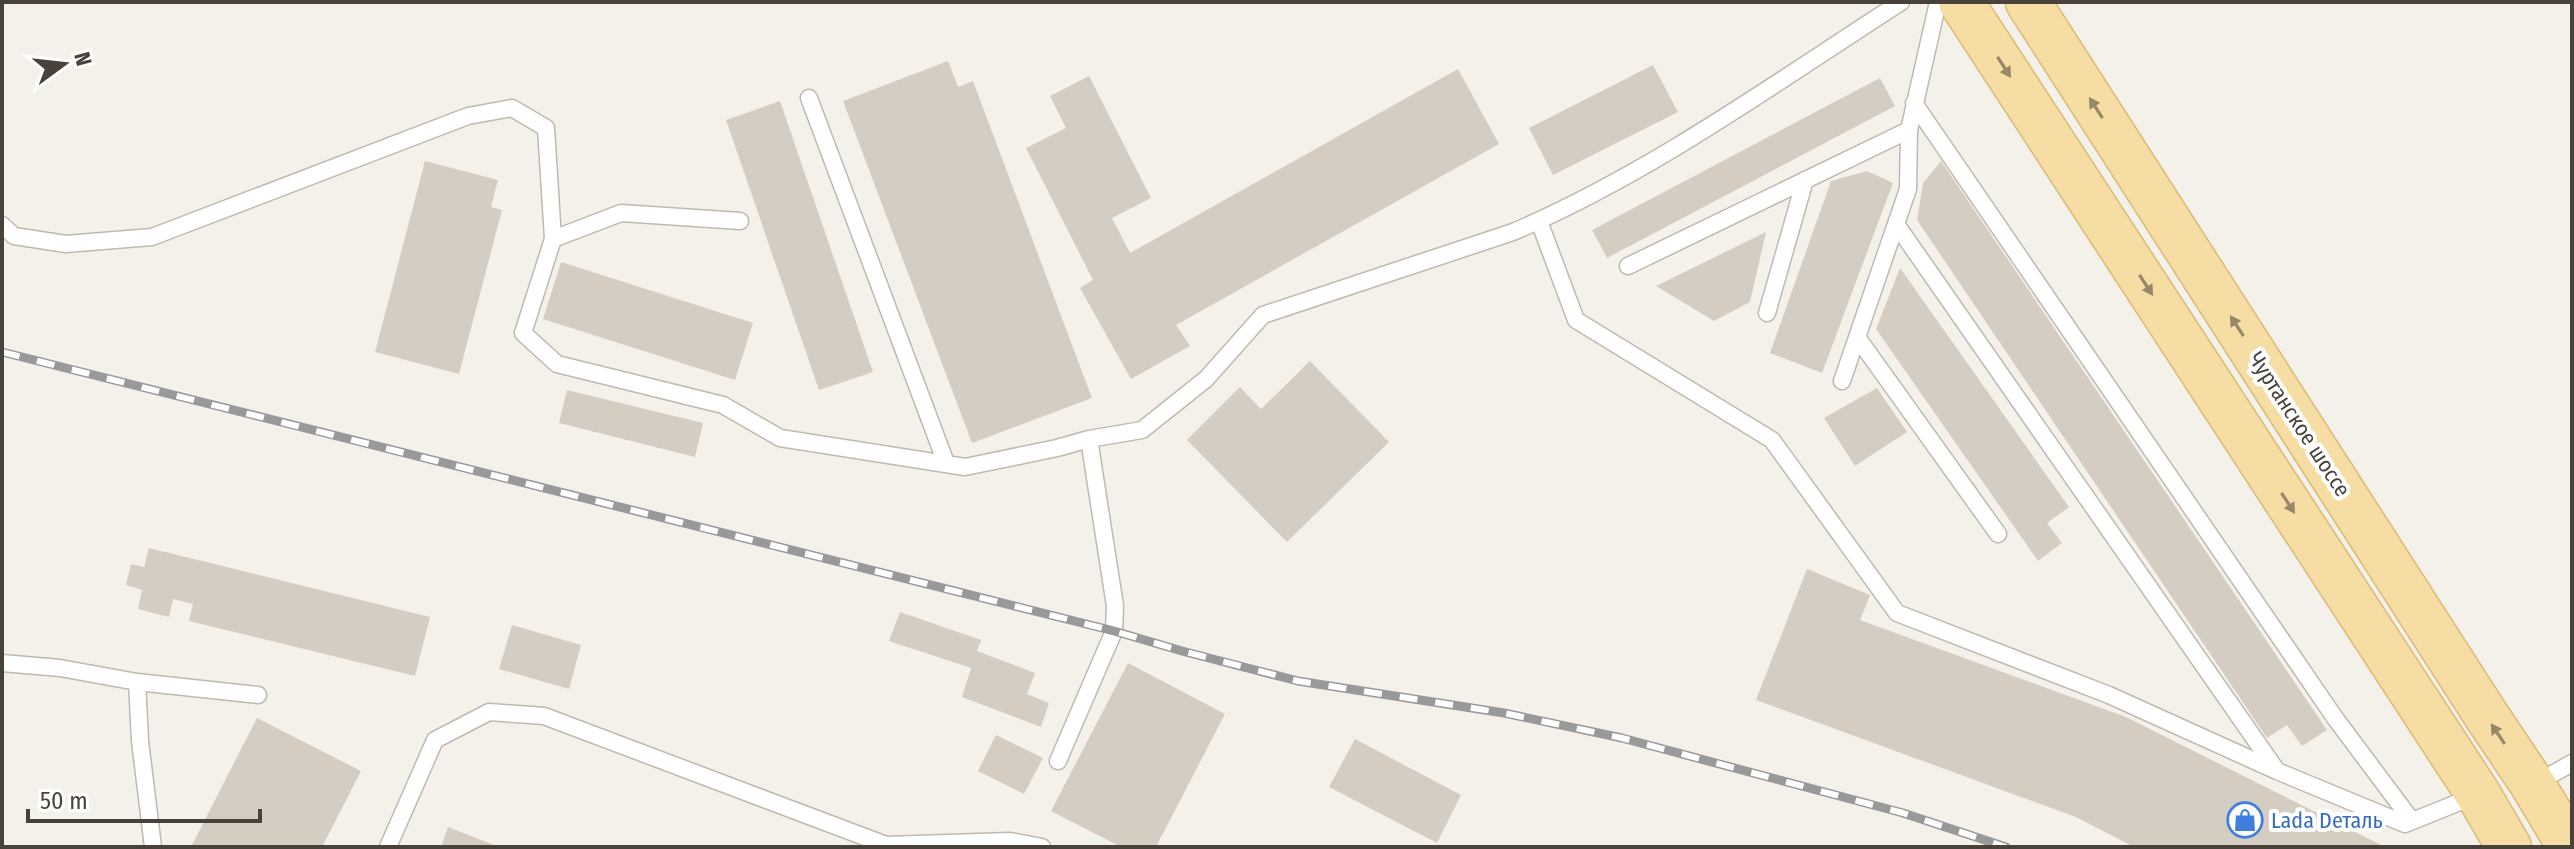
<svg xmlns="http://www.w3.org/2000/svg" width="2574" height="849" font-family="'Fira Sans Condensed',sans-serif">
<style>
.building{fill:#d5cdc2}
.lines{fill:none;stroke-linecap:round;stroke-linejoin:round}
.lane-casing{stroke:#bfb9af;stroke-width:19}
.primary-casing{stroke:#daba74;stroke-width:47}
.lane{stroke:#fff;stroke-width:16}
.primary{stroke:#f5dda3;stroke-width:44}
.rail-casing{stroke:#999;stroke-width:9}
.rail{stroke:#fff;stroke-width:6;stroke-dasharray:18;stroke-linecap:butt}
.oneway{fill:#968869}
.labels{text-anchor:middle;stroke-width:8;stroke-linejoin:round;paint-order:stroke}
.street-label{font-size:22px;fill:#48423a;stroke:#fff}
.shop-label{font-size:22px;fill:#366cbe;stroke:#fff;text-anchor:start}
</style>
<rect width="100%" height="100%" fill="#f4f1eb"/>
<path class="building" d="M948,61l10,26 15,-6 119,317 -120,45 -129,-342z
M1653,65l25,47 -125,63 -24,-47z
M1458,69l41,75 -323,181 14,21 -59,33 -51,-91 13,-8 -67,-132 40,-20 -16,-32 39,-20 62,122 -39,20 18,35z
M1880,78l15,28 -288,152 -15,-28z
M780,101l93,271 -54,18 -93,-270z
M425,161l73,19 -7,27 11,3 -43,164 -84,-22z
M1941,161l386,569 -25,16 -15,-21 -20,13 -350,-518 6,-37z
M1867,171l26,12 -71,190 -52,-20 61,-172z
M1766,232l-16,70 -36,19 -58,-35z
M561,262l192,61 -18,57 -192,-61z
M1900,268l169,239 -22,16 15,20 -24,18 -162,-232z
M1310,361l79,81 -102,100 -100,-102 53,-53 21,22z
M1877,388l30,44 -52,34 -31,-48z
M567,390l136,33 -8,34 -136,-34z
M149,548l281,69 -15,59 -226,-55 4,-17 -20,-5 -4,18 -31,-8 4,-19 -16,-5 5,-21 13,3z
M1807,569l63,26 -10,25 266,97 259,130h-251l-58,-30 -320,-117z
M900,612l81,28 -4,11 58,22 -8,21 22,9 -8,24 -79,-30 9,-29 -82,-27z
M512,625l69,20 -12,44 -70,-20z
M1128,663l97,51 -69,133h-35l-70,-36z
M257,718l104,53 -39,76h-131z
M996,735l47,23 -19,36 -46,-23z
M1355,739l106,56 -24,48 -108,-56z
M448,827l51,20h-58z"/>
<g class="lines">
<defs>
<path id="lane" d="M809,98l137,365
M1914,103l421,615 77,103
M1539,221l37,99 196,120 125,173 212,82 168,76 128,53 72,-29
M1896,224l381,547
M2,225l12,11 52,8 86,-7 316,-121 44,-8 34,20 7,111 -30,94 34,31 166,41 57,33 185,29 92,-19 32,-9 53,-9 64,-51 57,-64 250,-83c138,-59 262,-149 388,-230
M553,239l68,-26 119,8
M1628,266l281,-136 29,-128
M1767,313l38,-133
M1857,337l141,197
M1842,381l66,-192 1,-59
M2,663l58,5 77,14 121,13
M137,682l3,59 13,106
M1058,761l56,-130 1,-25 -26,-167
M2535,784l37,-21
M388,847l47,-107 54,-28 55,4 342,129 124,-4 32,6"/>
<path id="primary" d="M1961,2l517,792 31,53
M2028,2l458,713 47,70 37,62"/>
</defs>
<use href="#lane" class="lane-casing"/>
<use href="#primary" class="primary-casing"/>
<use href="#lane" class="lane"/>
<use href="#primary" class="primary"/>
<defs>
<path id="rail" d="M2,352l1112,279 68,20 116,30 206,32 118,25 281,75 103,34"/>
</defs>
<use href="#rail" class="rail-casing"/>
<use href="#rail" class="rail"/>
</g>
<defs><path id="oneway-solid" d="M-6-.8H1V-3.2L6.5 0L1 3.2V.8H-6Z" transform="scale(2)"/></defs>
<g class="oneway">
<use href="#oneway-solid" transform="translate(2004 67) rotate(57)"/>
<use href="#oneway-solid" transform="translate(2096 108) rotate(-123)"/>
<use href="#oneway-solid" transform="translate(2146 285) rotate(57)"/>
<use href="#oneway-solid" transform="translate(2237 326) rotate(-123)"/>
<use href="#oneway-solid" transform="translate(2288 503) rotate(57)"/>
<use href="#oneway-solid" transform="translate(2498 734) rotate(-124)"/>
</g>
<defs>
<symbol id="shop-ring" viewBox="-11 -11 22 22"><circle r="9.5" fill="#fff" stroke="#3f7fe0" stroke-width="1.5"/><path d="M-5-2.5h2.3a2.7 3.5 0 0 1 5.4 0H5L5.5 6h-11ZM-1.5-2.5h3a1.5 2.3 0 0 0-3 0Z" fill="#3f7fe0"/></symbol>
</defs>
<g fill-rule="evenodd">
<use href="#shop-ring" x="2225" y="800" width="40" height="40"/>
</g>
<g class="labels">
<g class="street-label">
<text transform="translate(2300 424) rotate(57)" y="8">Чуртанское шоссе</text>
</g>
<g class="shop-label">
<text x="2271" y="828">Lada Dеталь</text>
</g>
</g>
<rect width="2574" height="849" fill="none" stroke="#48423a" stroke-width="8"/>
<g transform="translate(64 64) rotate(75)" stroke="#ffffff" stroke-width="6" paint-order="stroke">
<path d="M0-6L14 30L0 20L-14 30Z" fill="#48423a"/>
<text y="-12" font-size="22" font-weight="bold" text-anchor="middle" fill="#48423a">N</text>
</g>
<path d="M28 809v12h232v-12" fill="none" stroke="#48423a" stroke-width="4"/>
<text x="40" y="809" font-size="24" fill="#48423a" stroke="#ffffff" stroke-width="6" paint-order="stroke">50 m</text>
</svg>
